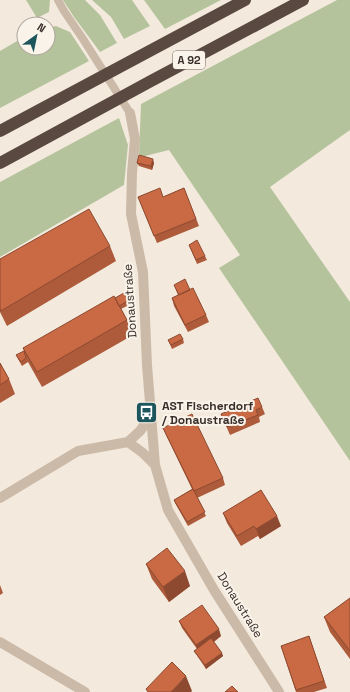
<svg xmlns="http://www.w3.org/2000/svg" width="350" height="692" font-family="'Space Grotesk',sans-serif">
<style>
.grass{fill:#b5c39d}
.lines{fill:none;stroke-linecap:round;stroke-linejoin:round}
.lane{stroke:#ccbaa9;stroke-width:8}
.street{stroke:#ccbaa9;stroke-width:10}
.highway{stroke:#5a4940;stroke-width:12}
.wall{fill:#ad5b3b}
.shaded-wall{fill:#8d4a30}
.building{fill:#c96a45;stroke:#8d4a30}
.labels{text-anchor:middle;stroke-width:4;stroke-linejoin:round;paint-order:stroke}
.shield{fill:#faf3ea;stroke:#736963;stroke-width:1}
.shield-label{font-size:11px;font-weight:bold;fill:#392e29}
.street-label{font-size:12px;fill:#392e29;stroke:#faf3ea}
.poi-label{font-size:12px;font-weight:bold;fill:#392e29;stroke:#faf3ea;text-anchor:start}
</style>
<rect width="100%" height="100%" fill="#f3eadd"/>
<path class="grass" d="M26,0h24l-1,12 -12,6z
M63,0h22l15,15 17,28 -17,9 -26,-35z
M92,0h40l18,26 -26,13 -13,-22z
M144,0h77l-56,29z
M337,0h13v130l-80,57 80,115v159l-131,-193 21,-13 -71,-105 -28,7 -2,-3 2,-50z
M56,26l14,6 19,29 -89,47v-57l24,-14v11h24v-20z
M119,118l9,27 -4,40 -124,72v-75z"/>
<g class="lines">
<path class="lane" d="M58,0l6,11 19,28 47,74"/>
<path class="street" d="M130,113l5,26 -3,34 -1,41 12,58 4,93 8,100 13,45 46,80 65,102
M128,442l15,11 12,12
M0,498l78,-47 50,-9 12,-11 10,-14
M0,642l85,50"/>
<path class="highway" d="M0,131l245,-131
M0,163l151,-82 152,-81"/>
</g>
<path class="wall" d="M137,163h17l-2,7 -13,-4z
M184,188l15,38 -42,17 -19,-46h25z
M189,245l16,11 2,4 -10,4z
M110,246l6,15 -109,65 -7,-14v-53z
M174,285l16,5 16,25 3,7 -21,10 -14,-26 -2,-8 6,-3z
M115,298l13,3 1,4 -8,4 6,11 6,15 -91,52 -14,-25 -6,4 -4,-7 -2,-4 8,-4 -1,-3z
M183,339l1,4 -12,6 -4,-9z
M0,363l9,16 6,15 -15,9z
M262,407l3,7 -6,3 1,5 -30,13 -9,-21z
M163,428l60,50 2,7 -28,13 9,18 -18,10 -13,-23 -1,-3 18,-11 -26,-54z
M223,513l58,13 -21,13 -2,-3 -17,10 -14,-23z
M146,564l44,22 -21,16 -17,-23z
M0,585l3,8 -3,2z
M350,598v61l-20,-27 -6,-15z
M179,621l42,15 -7,6 9,14 -17,13 -12,-18 3,-2 -15,-21z
M309,636l18,52 -13,4h-18l-15,-46z"/>
<path class="shaded-wall" d="M153,159l1,4 -2,7 -1,-4z
M277,516l4,10 -21,13 -4,-10z
M185,571l5,15 -21,16 -6,-15z
M219,629l2,7 -22,16 -3,-7z
M222,653l1,3 -17,13 -1,-4z
M186,676l6,15 -1,1h-20z"/>
<path class="building" d="M139,155l14,4 -2,7 -14,-3z
M160,188l3,9 21,-9 12,31 -42,17 -16,-39z
M89,209l21,37 -109,65 -1,-3v-49z
M197,240l8,16 -9,4 -7,-15z
M185,279l5,11 -11,5 -5,-10z
M193,288l13,27 -21,10 -13,-27z
M124,293l4,8 -9,5 -4,-8z
M114,296l13,24 -90,52 -14,-24z
M180,334l3,5 -12,6 -3,-5z
M24,351l2,7 -5,4 -5,-7z
M0,363l9,16 -9,6z
M258,398l4,9 -6,3 2,5 -31,12 -6,-13z
M192,414l31,64 -29,13 -31,-63z
M193,489l12,23 -18,10 -13,-22z
M261,490l16,26 -21,13 -2,-3 -17,10 -14,-23z
M167,548l18,23 -22,16 -17,-23z
M350,598v53l-26,-34z
M202,605l17,24 -23,16 -17,-24z
M309,636l15,45 -28,9 -15,-44z
M211,638l11,15 -17,12 -11,-14z
M172,662l14,14 -15,16h-23l-2,-3z
M232,686l6,6h-13z"/>
<defs>
<symbol id="bus-square" viewBox="-11 -11 22 22"><rect x="-9" y="-9" width="18" height="18" rx="4" fill="#1d555c" stroke="#faf3ea"/><path d="M-5-6H5V4H4V6H2V4H-2V6H-4V4H-5ZM-3.5-4V0h7V-4ZM-3.5 1.2v1.5H-2V1.2ZM2 1.2v1.5H3.5V1.2Z" fill="#fff"/></symbol>
</defs>
<g fill-rule="evenodd">
<use href="#bus-square" x="134" y="400" width="25" height="25"/>
</g>
<g class="labels">
<rect class="shield" x="173" y="51" width="32" height="18" rx="3"/>
<g class="shield-label">
<text x="189" y="64">A 92</text>
</g>
<g class="street-label">
<text transform="translate(130 301) rotate(-94)" y="4">Donaustraße</text>
<text transform="translate(240 605) rotate(58)" y="4">Donaustraße</text>
</g>
<g class="poi-label">
<text x="162" y="410">AST Fischerdorf<tspan x="162" dy="14">/ Donaustraße</tspan></text>
</g>
</g>
<g transform="translate(36 36) rotate(33)"><circle r="19" fill="#faf3ea" stroke="#ada49d"/>
<path d="M0-3L7 15L0 10L-7 15Z" fill="#1d555c"/>
<text y="-6" font-size="11" font-weight="bold" text-anchor="middle" fill="#392e29">N</text>
</g>
</svg>
